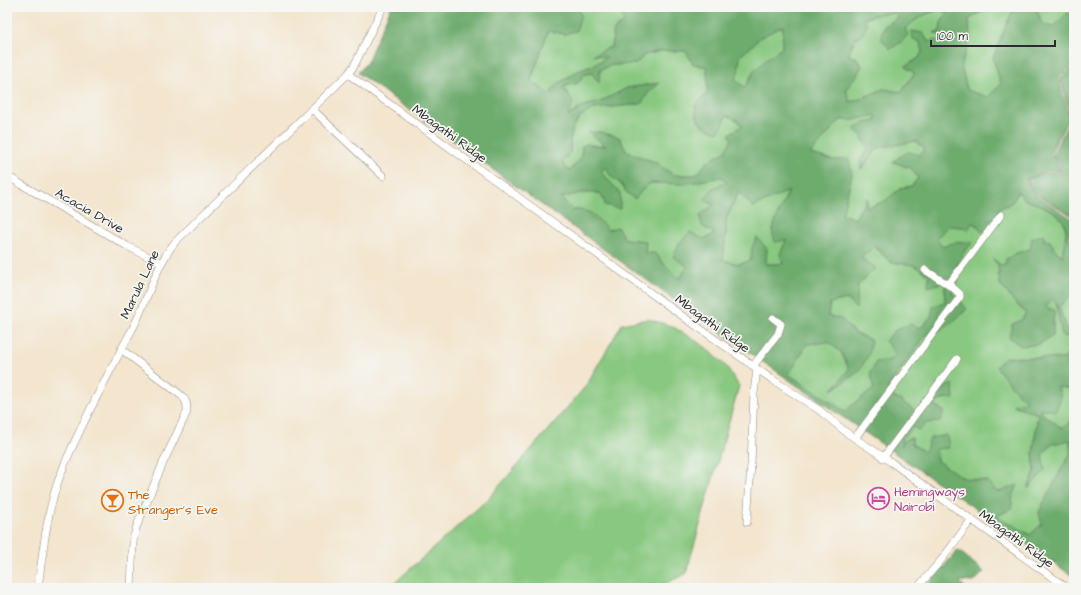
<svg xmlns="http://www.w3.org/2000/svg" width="1081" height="595" font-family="'Architects Daughter',sans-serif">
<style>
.green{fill:#88c880;stroke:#5a7a56}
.forest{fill:#6eac6e;stroke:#4c6c4c;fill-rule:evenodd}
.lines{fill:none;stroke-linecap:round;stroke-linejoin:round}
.minor-casing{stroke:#8f887c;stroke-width:8}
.minor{stroke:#fff;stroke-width:7}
.labels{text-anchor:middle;stroke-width:3.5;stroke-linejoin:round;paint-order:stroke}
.street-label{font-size:13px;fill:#2b2b2b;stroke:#f6f6f2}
.hotel-label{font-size:13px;fill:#b23c85;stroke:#f6f6f2;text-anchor:start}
.food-label{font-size:13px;fill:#c56008;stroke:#f6f6f2;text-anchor:start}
</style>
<rect width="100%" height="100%" fill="#f6f6f2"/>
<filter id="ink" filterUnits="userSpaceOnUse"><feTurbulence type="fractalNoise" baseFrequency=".025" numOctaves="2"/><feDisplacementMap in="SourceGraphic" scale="8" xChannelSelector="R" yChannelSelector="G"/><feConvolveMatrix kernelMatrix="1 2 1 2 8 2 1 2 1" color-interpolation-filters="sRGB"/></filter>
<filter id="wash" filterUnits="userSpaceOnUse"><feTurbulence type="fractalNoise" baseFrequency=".012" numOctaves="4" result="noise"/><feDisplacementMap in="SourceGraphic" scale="16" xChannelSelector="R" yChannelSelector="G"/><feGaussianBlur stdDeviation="0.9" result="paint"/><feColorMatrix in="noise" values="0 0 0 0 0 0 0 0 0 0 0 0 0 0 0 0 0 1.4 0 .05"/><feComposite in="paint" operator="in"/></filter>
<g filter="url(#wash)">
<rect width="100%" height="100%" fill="#f3e5ce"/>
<path class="green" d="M577,7h54l1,1 -8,14 -10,8 -3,17 -17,8 14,1 -14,9 -16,6 -19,12 -10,11 -18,-13 17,-50 17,3 16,-19z
M991,7h24l-7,14 -15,37 8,26 -13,14 -21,-8 -6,-25 9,-25 -1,-21z
M1036,7h38v9l-7,-3 -14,14 -11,-3z
M940,10l9,3 -8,9 -1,10 -6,1 11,4 -2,5 -9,-2 -5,2 -7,-9 -10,-2 8,11 2,10 -3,6 -13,8 2,3 7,3 -14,20 -18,-3 -23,10 -10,3 -4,-13 11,-14 -9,-19 6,-16 10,-8 -2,-13 17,-5 15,-1 5,4 -14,9 20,3c12,-11 19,-15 35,-19z
M783,26l-1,22 -16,11 -12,12 -9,17 -10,-8 3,-8 2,-16 14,-12 5,-6z
M662,51h24l7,13 14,3 1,25 16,31 2,-8 11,5 5,6 -10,13 -7,13 -18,10 -11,13h-23l-16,-12 -30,-11 -8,-15c-15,11 -14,10 -32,7l-5,2 -1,12 -11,13 -8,-8 8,-11v-11l3,-14 7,-10 13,-8 48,-5 7,-11 11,-10 -32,5 -27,14 -16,4 -17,10 2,-21 -7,-8 16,-4 6,-9 8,-1 6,9 2,-12 12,-5 24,-1 9,-9z
M877,114l-1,7 -12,2 -2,14 6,11 -8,14 2,7 16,-21 38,-7 9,8 -6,6 -16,11 8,2 7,10 -6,8 -11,2 -16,13 -18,7v-9l-11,20 -14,-5 10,-39 -19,-15 -23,-6 30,-34h14z
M607,165l3,10 11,9 6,9 15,-3 9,-7 33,1 37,-7 7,5 -13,23v29l-12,5 -23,40 -14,-13 -11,-13 -10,1 1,-13 -21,-2 -8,-12 -9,3c-12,-13 -16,-21 -35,-20l-12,-12 19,-5h20l4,7 1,5 15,-12 -19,-21z
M789,190l-11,24 8,26 -3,24h-18l2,-15 -15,-1 -1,12 -12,4 -16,-4 3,-26v-14l13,-28z
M1018,191l6,9 16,5 19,10 5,8 2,8 -4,25 -6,-5 -6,-10 -6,-1v-5l-14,14 -13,4 -11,6v5l-4,3 -8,-7 4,5 2,19 15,19 11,10 -17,24 12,9 19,-2 13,-9v-13l2,-11 -9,-4 5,-8 5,3 6,34h10l2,10 -10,13 -45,-2 8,45 -13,3 24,8 -5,41 2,17 -7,16 17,-17 -3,-15 10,-11 18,-4v14l-9,16 -22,42 3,12 -12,11 -33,-19 14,-7 2,-13 4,-10 -20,6 -10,-11 -24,-3 -26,-17 -1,-12 11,-14 -21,18 -14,-9v-6l-10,10v-10l30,-33 13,-7v-11l-25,28 -20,-15 -4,-1 -9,-10 37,-52 24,-11 19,-17 -15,-16 7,-14 -2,-15 7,-12 8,-9 -15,-1 -16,5 -4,-9 11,-12 15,1 9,-4 6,3 16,1 -6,-7 9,-11 11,-4z
M874,246l16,16 24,3 15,10 16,7v20l-55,58 -20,14 4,15 -24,18 -4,5 -58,-38 5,-6 14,-24 22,-2 12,10 9,17 -16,20 25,-18 12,-31 -17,-7 -12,-14 -14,-3 2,-13 17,-4 9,10 4,-51z
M1074,292v42l-8,-7 -7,-20z
M648,319l24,7 32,20 22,20 13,20 -53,188 -24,11 -29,3h-244l99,-89 97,-112 37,-63z
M1058,387l16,2v27l-3,6 -9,6 -20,-14 -1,-6 8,1z"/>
<path class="forest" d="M391,7h66l1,1 2,-1h99l2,2 6,-2h10l4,8 -5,16 -11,3 -17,-3 -17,49 18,14 10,-11 19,-12 16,-6 13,-8 -14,-2 18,-8 3,-17 10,-8 -3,-10 10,-4v-1h360l-22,12 1,21 -9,25 6,25 21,7 13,-13 -8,-26 15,-37 7,-14h21l6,17 11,3 14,-14 7,3v48l-15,13 3,16 7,25 -19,36 9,9 -1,9 -9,-2 -23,9 7,15 41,26v13l-5,1 1,5 4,4v49l-15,15 7,20 8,7v21l-1,2 1,4v28l-16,-2 3,11 -6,14 -6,-3h-8l1,5 20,14 9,-6 3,-6v161l-373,-258 -343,-246 9,-11zM940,10l8,3 -7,9 -1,10h-6l11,5 -2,5 -10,-2 -4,2 -7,-9 -10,-2 1,8 7,3 2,10 -3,6 -13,8 2,3 7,4 -14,19 -18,-3 -23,10 -10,3 -4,-13 11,-14 5,-9 -5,-8 -9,-3 6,-15 10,-7 3,-10 -4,-4 16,-5 15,-1 5,4 -14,9 -5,11 10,12 10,-6 8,-8 -3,-6c12,-11 19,-15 35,-19zM783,26l-1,22 -16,11 -12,12 -9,16 -10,-7 3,-8 2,-16 14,-12 5,-6zM662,51h24l7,13 14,3 1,25 -13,14c2,18 6,21 23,26l6,-9 2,-8 11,5 5,6 -13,8 3,5 -7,13 -18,10 -11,13h-23l-16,-12 -30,-11 -8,-15 -19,-5h-12l18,14h-9l-11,-2 -4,3 -1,11 -11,13 -8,-8 8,-11v-11l3,-14 7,-10 13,-8 48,-5 7,-11 12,-10 -33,5 -27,14 -16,4 -16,10 5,-13 -4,-8 -6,-8 15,-4 6,-9 8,-1 7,10 1,-13 12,-5 24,-1 9,-10zM876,115v6l-12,2 -10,6 8,8 6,11 -8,14 1,7 17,-21 38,-7 9,8 -6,6 -10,-3 -10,5 -6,5 18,6 7,10 -6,8 -11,2 -16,13 -18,7v-10l-12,21 -13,-5 10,-39 -3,-16 -16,1 -23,-6 30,-34h14zM606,166l4,9 11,9 6,9 8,6 7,-9 9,-7 33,1 37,-7 6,5 -14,6 -9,12 10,5 -14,10 2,11 13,8 -12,5 -13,-7 -11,11 -6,14 14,9 -7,13 -14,-13 -11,-13h-10l1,-12 -21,-2 -8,-12 -9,3c-12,-13 -16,-21 -35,-20l-12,-12 19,-5h20l4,7 1,5 15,4v-16l-19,-21zM789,191l-11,23 -6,17 3,11 11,-2 -6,14 3,10h-17l1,-15 -10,-12 -5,11 -1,12 -12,4 -16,-4 3,-27v-13l12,-28 15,15zM1018,191c8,11 8,9 20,13 12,5 27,12 28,27 0,8 -3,17 -4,25l-6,-5 -6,-10 -6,-1v-6l-12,4 -2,11 -13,4 -11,6v5l-4,2 -10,-8 6,7 2,19 15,19 11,10 -4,7 -10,4 -3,13 12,9 19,-2 13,-9v-13l2,-11 -9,-4 6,-8 4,4 6,33h10l2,10 -10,13 -59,-2 -9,10 23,28 8,6 -14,4 25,9 -5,40 2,17 -7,18 17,-19 -3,-15 10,-11 18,-4v14l-9,16 -22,42 3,12 -12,11 -33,-19 14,-7 2,-13 5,-11 -21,7 -10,-11 -24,-3 -26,-17 -1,-12 13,-1 -2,-13 -17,3 -5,14 -13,-8v-6l-6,1 -4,7v-8l12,-11 5,4 8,-8 13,-1 4,-11 -11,-6 12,-7 9,1 -1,-15 -8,3 -25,28 -20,-15 -4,-1 -9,-11 37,-51 24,-11 19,-17 -15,-16 7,-14 -2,-15 7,-12 9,-10h-16l-15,5 -5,-9 11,-12 15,1 4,4 5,-8 6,3 4,6 12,-5 -5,-7 8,-1 3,-7 -2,-3c11,-5 16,-5 20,-18zM875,246l15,16 24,3 15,10 -1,12 17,-5v20l-12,4 -2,11 -10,11 -12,-4 -14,6 -10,11 11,13 -6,6 -14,2 -6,12 4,15 -24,18 -4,5 -58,-38 5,-6 14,-24 22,-2 12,10 8,17 -17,21 27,-19 10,-17 2,-14 -17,-7 -12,-14 -14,-3 2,-13 17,-4 9,10 2,-24 18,-17 -15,-10z
M1074,66v151l-40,-24 -7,-14 22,-7 10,2 2,-11 -9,-8 19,-36 -7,-26 -3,-15z
M958,550l26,22 -10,10 -15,-1 7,7h-41z"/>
</g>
<g filter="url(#ink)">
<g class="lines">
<defs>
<path id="minor" d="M348,74l340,246 85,60 46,30 28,23 44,29 176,126
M312,109l71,67
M7,176l120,70 34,17
M948,285l53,-70
M121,349l61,47c5,5 5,9 5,16l-24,51 -27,65 -3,14 -2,46
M753,366l25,-32 3,-10 -8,-6
M855,438l105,-141v-3l-8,-7 -27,-17
M883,458l74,-99
M747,522l4,-58 3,-71 3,-24
M38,588c4,-30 7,-61 15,-90 5,-20 14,-40 23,-59 18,-39 38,-76 58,-113 14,-28 22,-60 41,-84l173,-168 6,-8 29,-59
M917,588l26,-30 28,-38"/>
</defs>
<use href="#minor" class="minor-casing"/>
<use href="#minor" class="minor"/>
</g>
</g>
<defs>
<symbol id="hotel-ring" viewBox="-11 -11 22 22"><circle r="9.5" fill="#f6f6f2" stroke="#d1479c" stroke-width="1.5"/><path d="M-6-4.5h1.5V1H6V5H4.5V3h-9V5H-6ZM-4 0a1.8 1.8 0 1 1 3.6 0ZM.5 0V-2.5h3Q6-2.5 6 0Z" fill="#d1479c"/></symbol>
<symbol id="bar-ring" viewBox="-11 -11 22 22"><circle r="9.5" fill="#f6f6f2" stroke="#e8710a" stroke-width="1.5"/><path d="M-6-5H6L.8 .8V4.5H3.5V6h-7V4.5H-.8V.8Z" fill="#e8710a"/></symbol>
</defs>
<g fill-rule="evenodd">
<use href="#hotel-ring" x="866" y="486" width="25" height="25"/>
<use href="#bar-ring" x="100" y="488" width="25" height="25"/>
</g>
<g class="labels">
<g class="street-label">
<text transform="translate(450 133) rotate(36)" y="5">Mbagathi Ridge</text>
<text transform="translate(90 210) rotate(30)" y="5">Acacia Drive</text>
<text transform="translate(139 284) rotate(-65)" y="5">Marula Lane</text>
<text transform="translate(713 323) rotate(36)" y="5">Mbagathi Ridge</text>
<text transform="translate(1017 538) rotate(36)" y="5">Mbagathi Ridge</text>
</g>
<g class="hotel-label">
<text x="894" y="496">Hemingways<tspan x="894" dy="15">Nairobi</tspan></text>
</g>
<g class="food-label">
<text x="128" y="499">The<tspan x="128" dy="15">Stranger's Eve</tspan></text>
</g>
</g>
<rect width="1081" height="595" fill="none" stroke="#f6f6f2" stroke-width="24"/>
<path d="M931 40v6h124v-6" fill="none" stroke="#2b2b2b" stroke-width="2"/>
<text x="937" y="40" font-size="12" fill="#2b2b2b" stroke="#f6f6f2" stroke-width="3" paint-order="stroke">100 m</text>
</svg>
